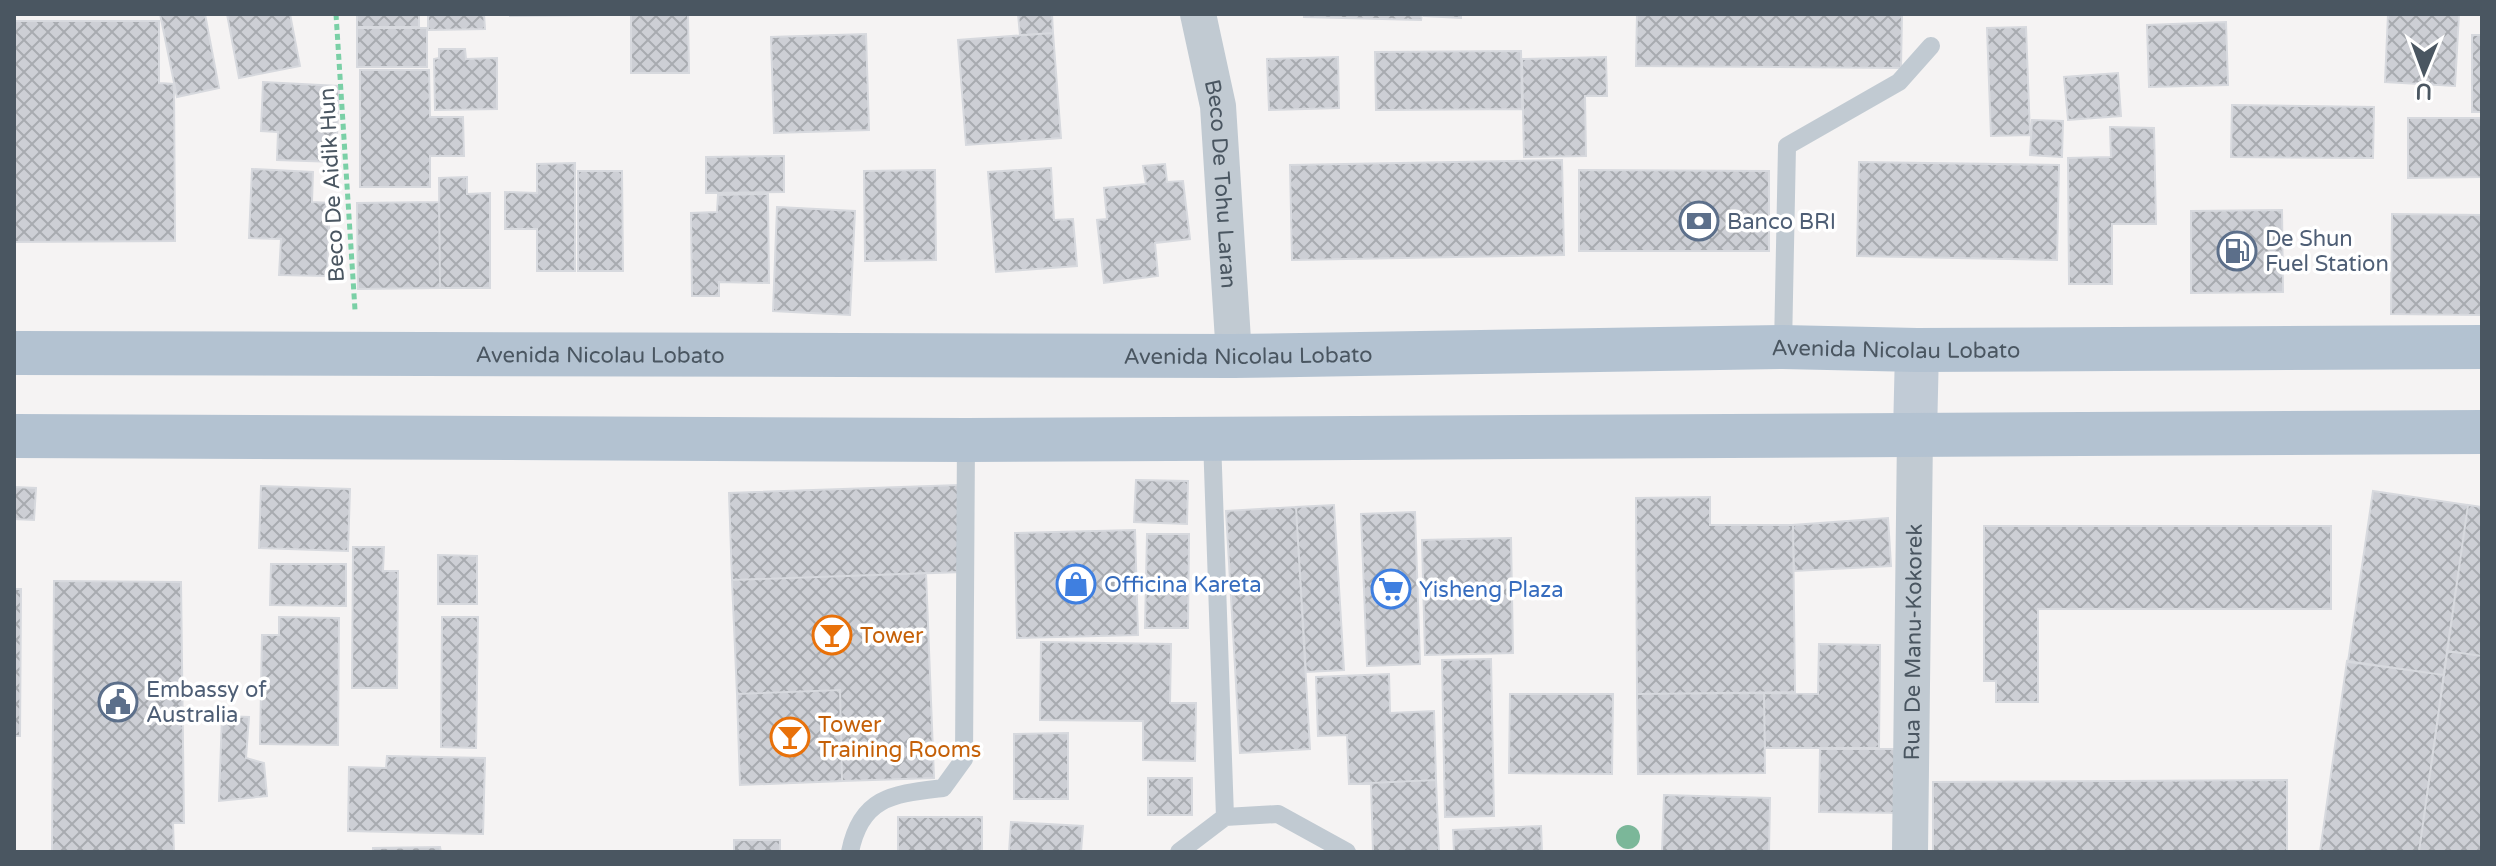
<svg xmlns="http://www.w3.org/2000/svg" width="2496" height="866" font-family="'Varela Round',sans-serif">
<style>
.building{fill:url(#building-cross-hatch);stroke:#d7d9de;stroke-width:2}
.lines{fill:none;stroke-linecap:round;stroke-linejoin:round}
.path{stroke:#7ad0a6;stroke-width:5;stroke-dasharray:6 4;stroke-linecap:butt}
.lane{stroke:#c1cad2;stroke-width:18}
.street{stroke:#c1cad2;stroke-width:36}
.secondary{stroke:#c1cbd6;stroke-width:44}
.primary{stroke:#b3c2d1;stroke-width:44}
.tree{fill:#7bb799}
.labels{text-anchor:middle;stroke-width:7;stroke-linejoin:round;paint-order:stroke}
.street-label{font-size:22px;fill:#4a5661;stroke:#fff}
.service-label{font-size:22px;fill:#4e5e75;stroke:#fff;text-anchor:start}
.shop-label{font-size:22px;fill:#366cbe;stroke:#fff;text-anchor:start}
.food-label{font-size:22px;fill:#c56008;stroke:#fff;text-anchor:start}
</style>
<defs>
<pattern id="building-cross-hatch" width="8" height="8" patternUnits="userSpaceOnUse" patternTransform="scale(2)"><rect width="8" height="8" fill="#cdcfd5"/><path d="M0 0l8 8M0 8l8-8" fill="none" stroke="#a8abb0"/></pattern>
</defs>
<rect width="100%" height="100%" fill="#f5f3f3"/>
<path class="building" d="M160,14h45l14,74 -42,9z
M227,14h63l10,52 -61,12z
M357,14h62v13h-62z
M428,14h56l1,15 -57,1z
M510,14h87v1l-87,1z
M631,14h57l1,59h-58z
M1018,14h34l1,19 -33,2z
M1304,14h118l-1,6 -117,-3z
M1424,14h37v4l-37,-2z
M1637,14h265l-1,54 -265,-2z
M2388,14h71l-4,72 -70,-4z
M14,21h145v62l15,1 1,157 -160,1z
M2226,22l2,63 -79,2 -2,-62z
M2026,27l4,108 -39,1 -4,-108z
M357,28h70v39h-70z
M1053,33l8,105 -95,7 -8,-105z
M866,34l3,96 -95,3 -3,-96z
M2472,35h10v77h-10z
M439,49h26l1,10 31,-1v51l-62,1 -1,-51 5,-1z
M1521,51l1,58 -146,1 -1,-58z
M1338,57l1,51 -70,2 -2,-51z
M1606,57l1,39h-22l1,60 -62,1 -2,-98z
M360,70h69l1,47h33l1,39h-34v31h-70z
M2118,73l3,43 -53,4 -4,-43z
M263,82l76,4 -3,76 -59,-2 1,-28 -17,-1z
M2232,105l142,2 -1,51 -142,-1z
M2408,118h74v59l-74,1z
M2032,120l31,1 -1,36 -32,-2z
M2110,127l44,1 2,96h-44v60h-43l-1,-126 43,-1z
M784,156v36l-78,1v-36z
M1562,160l2,95 -272,5 -2,-95z
M1859,162l200,3 -2,95 -200,-4z
M575,163v108h-38v-42h-32v-37l32,1v-29z
M1165,164l2,18 16,-1 7,58 -35,4 3,33 -54,7 -7,-63 10,-1 -3,-31 42,-4 -3,-18z
M1051,168l3,52 19,-1 4,47 -81,6 -8,-100z
M252,169l61,3 -1,30 18,1 -3,73 -48,-1 2,-36 -32,-1z
M935,170l1,90 -71,1 -1,-90z
M1579,170l190,1v80h-190z
M578,171h44l1,100h-45z
M467,177v17l23,-1v95h-50l-1,-110z
M768,194l1,89 -50,-1v14h-27l-1,-83 26,-1 1,-17z
M439,202l1,86 -82,1 -1,-86z
M777,207l78,4 -5,104 -77,-4z
M2282,210l1,82 -92,1v-82z
M2392,214l90,1v100l-91,-1z
M1136,480l52,1 -1,43 -53,-2z
M959,485l3,87 -230,8 -3,-87z
M261,486l89,3 -2,62 -89,-3z
M14,487l22,1 -2,32 -20,-1z
M2373,491l95,14 -24,170 -96,-13z
M1710,497v28h83l2,167 -158,2 -1,-196z
M1334,505l10,165 -38,2 -10,-165z
M2468,505l14,2v149l-35,-5z
M1296,507l14,242 -70,4 -14,-242z
M1415,512l5,152 -53,2 -6,-152z
M1888,518l3,48 -97,5 -1,-46z
M1984,526h347v83h-293v93h-42v-21h-12z
M1135,530l3,105 -121,3 -2,-105z
M1147,534h42l-1,94h-43z
M1511,538l2,115 -88,2 -3,-115z
M353,547h31l-1,24h15l-1,117h-45z
M438,555l39,1v48h-39z
M271,564h75v42l-76,-1z
M926,573l8,205 -92,3 -2,-91 -103,4 -5,-114z
M54,581l127,1 3,241h-11l1,29h-122z
M14,589h7l-1,147h-6z
M279,617l60,1 -1,127 -78,-1 2,-109h17z
M442,617h36l-2,131 -35,-1z
M1041,642l130,2 -1,59h26l-1,58 -52,-1v-39l-103,-1z
M1819,644l61,1 -1,103h-114l-1,-55 54,1z
M2447,651l35,5v196h-63z
M1491,659l3,157 -49,1 -3,-157z
M2347,661l97,14 -25,177h-99z
M1389,674l1,39 44,-2 2,69 -87,4 -2,-49 -29,1 -2,-59z
M840,690l2,91 -102,4 -3,-91z
M1764,693l1,80 -127,1 -1,-80z
M1510,694h103l-1,80 -103,-1z
M222,716l27,1 -3,41 18,5 3,33 -48,5z
M1068,733v66h-54v-65z
M1820,749h86l1,64 -88,-1z
M387,756l98,2 -2,76 -135,-3 1,-64 37,1z
M1148,778h44v37h-44z
M1436,780l3,72h-66l-2,-69z
M2287,780v72h-354v-70z
M1664,795l106,3 -1,54h-107z
M898,817h84v35h-84z
M1011,822l72,4 -2,26h-72z
M1541,826l1,26h-88l-1,-22z
M734,840h46v12h-46z
M440,847l1,5h-68v-4z"/>
<g class="lines">
<path class="path" d="M336,14l19,296"/>
<path class="lane" d="M1783,347l4,-201 112,-64 32,-36
M1225,817l53,-3 69,38
M850,852c11,-56 44,-58 93,-64l21,-29 2,-319
M1179,852l46,-35 -13,-378"/>
<g class="street">
<path id="s1" d="M1198,14l20,92 16,250"/>
<path id="s2" d="M1910,852l5,-418"/>
</g>
<path class="secondary" d="M1915,434l2,-84"/>
<g class="primary">
<path id="s3" d="M14,353l1220,3 549,-9 134,3 565,-3"/>
<path d="M14,436l952,4 1516,-8"/>
</g>
</g>
<circle class="tree" cx="1628" cy="837" r="12"/>
<defs>
<symbol id="bank-ring" viewBox="-11 -11 22 22"><circle r="9.5" fill="#fff" stroke="#5c6f8a" stroke-width="1.5"/><path d="M-6-4H6V4H-6ZM0-2.3a2.3 2.3 0 1 0 0 4.6a2.3 2.3 0 1 0 0-4.6Z" fill="#5c6f8a"/></symbol>
<symbol id="fuel-ring" viewBox="-11 -11 22 22"><circle r="9.5" fill="#fff" stroke="#5c6f8a" stroke-width="1.5"/><path d="M-5.5-6h7V0h2V4h1.3V-2.5L3-4.5l.8-.8L6-3V5H2.5V1h-1V6h-7ZM-4.2-4.7v3.2H.2V-4.7Z" fill="#5c6f8a"/></symbol>
<symbol id="shop-ring" viewBox="-11 -11 22 22"><circle r="9.5" fill="#fff" stroke="#3f7fe0" stroke-width="1.5"/><path d="M-5-2.5h2.3a2.7 3.5 0 0 1 5.4 0H5L5.5 6h-11ZM-1.5-2.5h3a1.5 2.3 0 0 0-3 0Z" fill="#3f7fe0"/></symbol>
<symbol id="supermarket-ring" viewBox="-11 -11 22 22"><circle r="9.5" fill="#fff" stroke="#3f7fe0" stroke-width="1.5"/><path d="M-6-5.5h2.5l.6 2H6L4.5 2H-2.5L-4.4-4H-6ZM-1.5 3.2a1.3 1.3 0 1 0 .1 0ZM3 3.2a1.3 1.3 0 1 0 .1 0Z" fill="#3f7fe0"/></symbol>
<symbol id="bar-ring" viewBox="-11 -11 22 22"><circle r="9.5" fill="#fff" stroke="#e8710a" stroke-width="1.5"/><path d="M-6-5H6L.8 .8V4.5H3.5V6h-7V4.5H-.8V.8Z" fill="#e8710a"/></symbol>
<symbol id="civic-ring" viewBox="-11 -11 22 22"><circle r="9.5" fill="#fff" stroke="#5c6f8a" stroke-width="1.5"/><path d="M-.6-6.5H3V-4.5H.6V-3L4-1V1h2V6H-6V1h2V-1L-.6-3ZM-1.2 2.5V6h2.4V2.5Z" fill="#5c6f8a"/></symbol>
</defs>
<g fill-rule="evenodd">
<use href="#bank-ring" x="1677" y="199" width="44" height="44"/>
<use href="#fuel-ring" x="2215" y="229" width="44" height="44"/>
<use href="#shop-ring" x="1054" y="562" width="44" height="44"/>
<use href="#supermarket-ring" x="1369" y="567" width="44" height="44"/>
<use href="#bar-ring" x="810" y="613" width="44" height="44"/>
<use href="#civic-ring" x="96" y="680" width="44" height="44"/>
<use href="#bar-ring" x="768" y="715" width="44" height="44"/>
</g>
<g class="labels">
<g class="street-label">
<text transform="translate(331 185) rotate(-93)" y="8">Beco De Aidik Hun</text>
<text dy="8" stroke="none"><textPath href="#s1" startOffset="172">Beco De Tohu Laran</textPath></text>
<text dy="8" stroke="none"><textPath href="#s3" startOffset="1882">Avenida Nicolau Lobato</textPath></text>
<text dy="8" stroke="none"><textPath href="#s3" startOffset="586">Avenida Nicolau Lobato</textPath></text>
<text dy="8" stroke="none"><textPath href="#s3" startOffset="1234">Avenida Nicolau Lobato</textPath></text>
<text dy="8" stroke="none"><textPath href="#s2" startOffset="210">Rua De Manu-Kokorek</textPath></text>
</g>
<g class="service-label">
<text x="1727" y="229">Banco BRI</text>
<text x="2265" y="246">De Shun<tspan x="2265" dy="25">Fuel Station</tspan></text>
<text x="146" y="697">Embassy of<tspan x="146" dy="25">Australia</tspan></text>
</g>
<g class="shop-label">
<text x="1104" y="592">Officina Kareta</text>
<text x="1419" y="597">Yisheng Plaza</text>
</g>
<g class="food-label">
<text x="860" y="643">Tower</text>
<text x="818" y="732">Tower<tspan x="818" dy="25">Training Rooms</tspan></text>
</g>
</g>
<rect width="2496" height="866" fill="none" stroke="#4a5661" stroke-width="32"/>
<g transform="translate(2424 72) rotate(181)" stroke="#ffffff" stroke-width="6" paint-order="stroke">
<path d="M0-6L14 30L0 20L-14 30Z" fill="#4a5661"/>
<text y="-12" font-size="22" font-weight="bold" text-anchor="middle" fill="#4a5661">U</text>
</g>
</svg>
